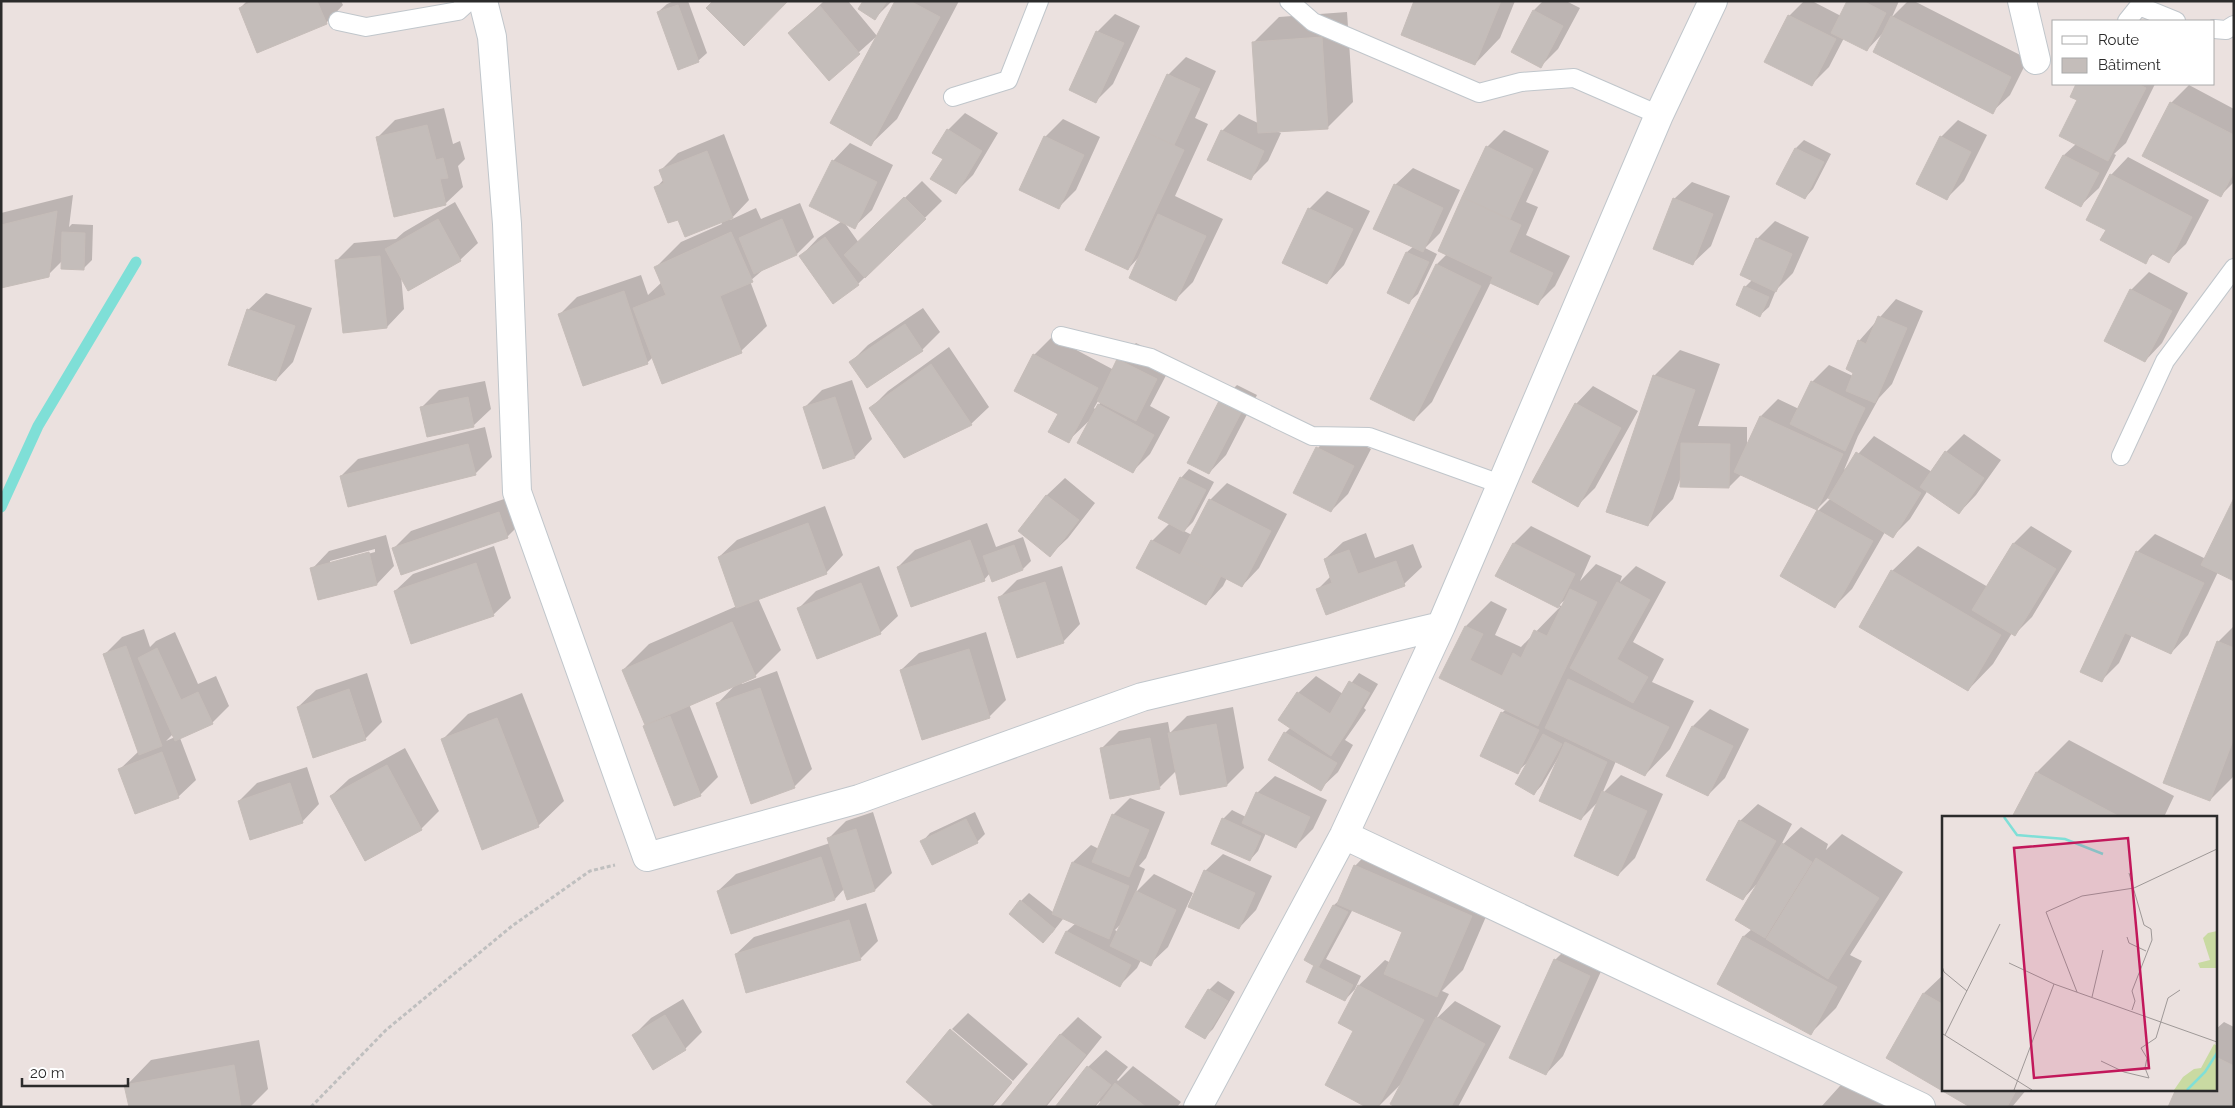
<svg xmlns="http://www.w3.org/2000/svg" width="2235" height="1108" font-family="Raleway,sans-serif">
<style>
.shadow{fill:#0003;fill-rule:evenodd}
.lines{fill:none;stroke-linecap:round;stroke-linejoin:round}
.stream{stroke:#7fdfd7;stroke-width:11}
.building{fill:#c4bdba;stroke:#c6bdb9}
.service-casing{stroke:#c0c6cb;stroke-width:20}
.minor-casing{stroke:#c0c6cb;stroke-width:30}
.path{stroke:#bfbfbf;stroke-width:3;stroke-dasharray:4 2.5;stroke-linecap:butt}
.service{stroke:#fff;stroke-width:18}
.minor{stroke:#fff;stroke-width:28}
.inset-river{fill:none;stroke:#7fdfd7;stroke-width:2.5}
.inset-road{fill:none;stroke:#9e9897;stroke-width:1}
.view{fill:#c2185b;fill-opacity:0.15;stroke:#c2185b;stroke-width:2.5}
.inset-edge{fill:none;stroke:#2b2b2b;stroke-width:2.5}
</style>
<rect width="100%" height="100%" fill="#ebe1df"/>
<path class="shadow" d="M247,1h94l2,4 -17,18 -86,-15z
M674,1h14l19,52 -9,8 -40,-49 9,-8z
M824,1h24l29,35 19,-35h63l-62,118 -26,25 6,-108 -48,43 -39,-46z
M864,1h28l-17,17z
M1416,1h99l-15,37 -25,26z
M1543,1h23l14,7 -22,41 -17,17 -7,-56z
M1804,1h8l29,15 8,-15h50l-7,16 16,-16h6l114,58 -18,36 -18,17 -109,-79 -16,17 -23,-12 -15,29 -17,17 -23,-68z
M1347,12l6,90 -25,25 -52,4 5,2 -13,28 -18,18 -28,-48 17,-17 19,9 -5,-80 26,-26z
M1115,14l25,12 -27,58 -17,17 -26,-12 28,-58z
M1186,57l30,14 -21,47 13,6 -33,72 48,23 -30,63 -17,17 -37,-42 -11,12 -41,-20 81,-174z
M2078,84h77l-29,59 -12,11 2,1 -17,33 -18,17 -34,-18 17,-32 12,-11 2,-44 -7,-4z
M2189,85l45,24v73l-14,14 -49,-93z
M444,108l9,36 7,-3 5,18 -7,7 5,21 -18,17 -68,-66 18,-18z
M965,113l33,20 -25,42 -17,17 -11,-33 3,-29z
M1063,119l37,18 -24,53 -17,17 -14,-70z
M1958,120l29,15 -23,46 -17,17 -6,-61z
M1504,130l45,21 -23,51 12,5 -12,28 44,21 -15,30 -17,17 -47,-21 -59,120 -18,18 -43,-21 66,-135 10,-10 -8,-3 48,-104z
M724,134l25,66 -19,20 26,-12 5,11 39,-16 14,34 -17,17 -33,15 -14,12 17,45 -26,25 -78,31 -10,-25 -6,6 -87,-49 17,-17 64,-22 7,20 14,-13 -6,-15 25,-25 41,-18 -1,-2 -42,-4 -23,-30 8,-9 -3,-9 17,-17z
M1804,140l27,14 -18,35 -8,9 -27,-14 18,-36z
M850,143l43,22 -21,45 -18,17 -10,-5 15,21 63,-62 20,20 -84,83 -25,18 -32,-46 17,-18 24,-17 -9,-60z
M2128,157l81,43 -23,44 -18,17 -14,-8 -9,9 -37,-33 3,-54z
M1413,168l47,22 -20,43 -15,15 12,6 -19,40 -9,8 -21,-9 19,-41 7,-6 -19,-61z
M1692,182l38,14 -19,50 -18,17 -19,-64z
M1327,191l43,20 -26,54 -17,18 -43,-21 26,-54z
M73,195l-4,32 3,-3 21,1 -1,35 -8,8 -22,-7 -14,14 -47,12v-74z
M455,202l23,41 -18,17 -59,15 3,34 -17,18 -51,-66 18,-18 42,-4 8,-7z
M1775,221l34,16 -16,36 -17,17 -7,17 -9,8 -15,-28 7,-7 5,-41z
M2149,272l39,21 -26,50 -17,18 -39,-21 25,-50z
M266,293l46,15 -19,54 -17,18 -28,-70z
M1896,299l27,12 -31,73 -13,14 -21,38 -14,34 30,-34 58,36 14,-20 18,-18 37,26 -25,35 -17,18 -31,-23 -18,29 -17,17 -8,-4 -33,57 -17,17 -17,-95 13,-13 -2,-1 -12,12 -75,-35 -13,13 -48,-10 -8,22 -25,26 6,-149 26,-26 40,14 -22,62 49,1v21l14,-32 17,-17 21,10 13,-27 17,-17 24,11 6,-35z
M923,308l17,24 -18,18 -54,36 -17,-24 17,-17z
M1052,337l62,33 4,-10 18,-17 37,19 -23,44 20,11 -20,37 -17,17 -43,-51 -22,21 -9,-27 -43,-23 18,-36zM1098,401l3,1 -6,7 -1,-1z
M949,347l40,60 -18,17 -67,32 -33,-48 17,-17z
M852,380l20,59 -17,18 -51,-49 18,-18z
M485,381l6,28 -18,17 -52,-18 18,-18z
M1237,385l20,10 -31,60 -17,18 11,-71z
M1593,386l45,25 -43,77 -17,17 -2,-101z
M485,427l7,30 -17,17 -134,2 17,-17z
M1335,430l36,19 -23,45 -17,17 -36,-18 23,-45z
M1189,469l25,13 -21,40 -9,9 8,4 18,-35 17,-17 60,31 -28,54 -17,18 -15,-8 -4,8 -17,18 -68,-37 14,-26 18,-18 11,-45z
M1065,478l30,25 -27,35 -18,17 -30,-24 27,-36z
M516,495l9,24 -18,18 -114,12 18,-18z
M825,506l18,49 -17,18 -68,25 23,52 -26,26 -14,6 1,2 35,-13 35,98 -18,18 -77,-83 20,-21 -48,21 29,73 -18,18 -56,-68 2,-2 -23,-55 26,-26 88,-38 -18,-49 18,-17z
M987,523l9,24 27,-10 8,24 -8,8 -33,4 -6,7 -86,-13 17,-17z
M1531,526l60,30 -11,25 16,-17 26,12 -2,6 16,-16 30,16 -33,60 31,17 -12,23 42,19 -24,48 -25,26 -29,-14 -14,33 19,-19 42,19 -28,64 -17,17 -18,-75 -19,19 -23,-61 -16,27 -8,9 -6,-32 -11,10 -15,-59 4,-4 -65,-32 25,-51 25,-25 16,8 -12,26 26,12 39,-40 -63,-32 17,-32zM1567,598l-4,9 -4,-2z
M2031,526l41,25 -40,66 -17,17 -3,-1 -19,31 -25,26 -76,-119 26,-25 70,41 26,-44z
M1366,533l9,25 38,-14 9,23 -18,17 -86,5 13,-13 -6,-17 18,-17z
M2155,534l51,25 12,13 -30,63 -17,18 -39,-18 -13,28 -17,17 35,-128z
M386,535l8,31 -17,18 -58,15 -7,-30 17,-18zM375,549v3l-45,12v-3z
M494,546l17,52 -18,17 -98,-24 18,-17z
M879,566l19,50 -18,17 -81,-25 17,-17z
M1062,566l18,58 -17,18 -63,-45 17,-17z
M2234,626v150l-24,24 8,-158z
M144,629l6,18 6,-6 19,-9 23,52 18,-8 13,30 -17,17 -32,15 16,42 -18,17 -58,-28 19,-18 -35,-96 18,-18zM173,734l2,3 -9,4z
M986,632l20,68 -17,17 -88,-47 18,-17z
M367,673l15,49 -17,17 -67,-32 18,-17z
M1359,673l19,11 -14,24 2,2 -21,30 8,5 -15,27 -18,17 -35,-56 6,-6 7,-34 18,-17 27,18z
M522,693l42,108 -26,25 -96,-86 26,-26z
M1233,707l11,61 -17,17 -51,-14 -17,17 -57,-40 17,-17 49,-9 2,11 17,-17z
M1710,709l39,20 -24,49 -17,17 -40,-20 25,-49z
M2069,740l105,56 -10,21h-151l24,-45z
M405,748l34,63 -18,18 -55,30 -35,-63 18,-17z
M307,767l12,37 -17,18 -63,-21 18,-18z
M1275,776l52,24 -14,29 -18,18 -29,-14 -8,18 -8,9 -27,-41 9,-9 14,7 11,-24z
M1130,798l35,14 -19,46 -7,8 6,3 -9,23 18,-18 39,19 -25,54 -18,17 -9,-4 -4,8 -17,17 -64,-33 11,-21 9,-8 -18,-7 5,3 -11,14 -31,-32 8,-8 25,20 19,-51 18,-17 8,4 14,-34zM1121,924l-3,8 -3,-2z
M1758,804l34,20 -12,23 21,-20 27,17 -2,6 16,-16 61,38 -53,83 12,6 -26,47 -25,25 -92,-50 25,-47 8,-7 4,-44 -13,14 -3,-78z
M873,812l19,61 -17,17 -31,-1 -9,10 -103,34 -14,-42 18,-17 94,-31 -1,-5 17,-17z
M975,812l10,22 -8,8h-55l8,-9z
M1380,840l117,51 -34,79 -21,21 7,3 -13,25 19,-18 46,25 -43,81h-64l7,-23 -23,23h-9l-14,-76 2,-44 -12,13 -29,-35 -11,-6 29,-54 7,-6 14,-33zM1353,909l51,22 -13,32 -6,-3 -30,29 6,-13 -35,-17z
M1223,854l49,22 -16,34 -17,18 -34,-57z
M866,903l12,38 -18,18 -124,-5 18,-17z
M1572,943l35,15 -44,98 -17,18 9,-114z
M1944,974v115h83l-15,18h-40l-85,-49 37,-65z
M1218,981l17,11 -22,37 -8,8 4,-47z
M683,999l19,33 -17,17 -51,-14 17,-17z
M968,1013l60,51 -15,17 -61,-52z
M1078,1017l24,20 -56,70h-44l58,-72z
M2224,1022l10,5v80l-18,-18v-60z
M951,1031l61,52 -20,24h-55z
M259,1040l9,49 -18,18h-120l-4,-21 25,-26z
M1106,1050l22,17 -11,13 1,1 15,-15 48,36 -4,5h-79l3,-4 -1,-2 -5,6h-38l31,-40z
M1848,1077l60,30h-87z"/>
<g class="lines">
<path class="stream" d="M1,507l37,-81 98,-164"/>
</g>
<path class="building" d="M254,1h63l10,23 -70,29 -18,-45z
M713,1h75l-44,45 -38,-38z
M863,1h24l-12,19 -17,-11z
M895,1h15l30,16 -69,129 -41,-23z
M1414,1h87l-26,64 -74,-30z
M1847,1h16l23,12 -19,38 -36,-18z
M678,5l21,57 -21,8 -21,-58z
M820,6l40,48 -31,27 -41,-48z
M1533,10l30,16 -22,42 -30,-16z
M1788,15l48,24 -24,47 -48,-24z
M1891,16l120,61 -18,37 -120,-62z
M1096,31l28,12 -28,60 -27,-13z
M1322,37l6,92 -70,4 -6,-91z
M1167,74l33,15 -26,56 -33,-15z
M2076,84h62l8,4 -38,73 -49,-25 18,-36 -7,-3z
M2170,102l64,33v37l-13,25 -79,-41z
M427,125l9,35 7,-2 5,20 -8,1 6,26 -52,12 -18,-80z
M947,129l35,22 -26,43 -26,-15 13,-20 -11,-6z
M1141,130l43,20 -56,120 -43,-20z
M1221,130l43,21 -13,29 -44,-20z
M1044,136l40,19 -25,54 -40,-19z
M1940,136l31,16 -24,48 -31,-16z
M1486,146l47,23 -23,50 -48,-22z
M1795,148l29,14 -19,37 -29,-15z
M707,151l26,67 -48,19 -7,-17 -10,3 -14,-36 10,-4 -5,-13z
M2063,155l36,18 -18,34 -36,-19z
M832,160l45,22 -22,47 -46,-23z
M2110,174l82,43 -23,46 -18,-10 -5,11 -46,-24 6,-10 -20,-10z
M1394,184l49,24 -20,44 -50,-23z
M904,197l22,22 -61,59 -21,-23z
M1462,197l59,28 -12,27 44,21 -15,32 -48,-22 3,-6 -55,-26z
M1673,198l40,16 -20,51 -40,-16z
M1308,208l45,21 -26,55 -45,-21z
M57,211l-8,66 -48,11v-63z
M1158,214l48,22 -30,65 -47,-23z
M438,219l23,42 -53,30 -23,-42z
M782,219l15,36 -43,19 -15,-36z
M62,232l23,1 -1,37 -23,-1z
M731,232l22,50 -33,14 22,57 -80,31 -29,-76 33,-13 -12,-28z
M825,237l34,48 -26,19 -34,-48z
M1756,238l36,16 -16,38 -36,-17z
M1406,252l23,10 -20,42 -22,-11z
M380,256l7,72 -44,5 -8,-73z
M1436,264l45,22 -31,61 -44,-21z
M1744,286l25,11 -9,20 -24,-12z
M2130,289l42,22 -27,51 -41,-21z
M624,291l24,73 -65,22 -25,-72z
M247,309l48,17 -19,55 -48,-16z
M1878,316l29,12 -32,75 -29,-12 7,-18 -7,-4 12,-29 8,4z
M905,324l18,27 -56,37 -18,-26z
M1406,326l44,21 -36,74 -44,-22z
M1033,354l65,34 -29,55 -21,-11 10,-18 -44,-23z
M1117,359l40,20 -21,42 -39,-20z
M931,364l41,61 -68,33 -35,-50z
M1653,375l42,15 -47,136 -42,-14z
M1811,381l54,27 -20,43 -55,-27z
M468,397l6,30 -47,10 -7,-30z
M835,397l20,61 -32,11 -20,-62z
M1219,401l22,12 -32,61 -22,-11z
M1575,403l46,25 -43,79 -46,-25z
M1098,404l56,31 -21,38 -56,-30z
M1760,416l83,38 -26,56 -83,-38z
M1681,443l49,1 -1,44 -49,-1z
M468,444l8,31 -128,32 -8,-31z
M1316,447l38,19 -23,46 -38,-19z
M1945,451l39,27 -25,36 -39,-27z
M1856,452l65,41 -28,45 -65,-40z
M1180,477l26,13 -22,42 -26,-14z
M1046,495l33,25 -29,37 -32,-26z
M2234,498v83l-33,-16z
M1209,499l62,32 -29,56 -62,-32z
M1817,510l56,31 -38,67 -55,-32z
M499,512l9,26 -107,37 -9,-27z
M808,523l19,51 -91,34 -18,-51z
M970,540l15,41 -74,26 -14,-40z
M1151,540l70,36 -15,29 -70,-37z
M1513,543l62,31 -17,34 -63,-32z
M2013,543l43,26 -41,67 -43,-26z
M1014,545l9,25 -31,12 -9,-26z
M1349,550l9,24 38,-13 9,25 -79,29 -10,-26 16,-6 -8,-24z
M2136,551l68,32 -17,35 -67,-32z
M369,552l8,33 -59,15 -8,-32z
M476,563l18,53 -83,28 -17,-53z
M1891,570l110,65 -33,56 -109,-64z
M1045,582l19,61 -47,15 -19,-61z
M1617,582l33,18 -33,59 31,18 -15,26 -63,-35z
M861,583l20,51 -64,25 -20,-51z
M2120,586l67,32 -16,36 -46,-21 -23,49 -22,-10z
M1570,589l27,13 -59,124 -99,-48 26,-52 18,8 -13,26 32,16 11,-23 8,5 13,-28 13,6z
M732,622l24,55 -111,48 -23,-55z
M2217,641l17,7v90l-24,63 -47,-18z
M126,646l36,100 -23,9 -36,-101z
M157,648l24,52 17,-8 15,32 -38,17 -37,-83z
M969,649l21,69 -68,22 -22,-70z
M1568,679l101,48 -24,49 -100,-48z
M1349,681l21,12 -20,34 -20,-13z
M760,688l35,100 -44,16 -35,-101z
M349,689l17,51 -53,18 -16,-51z
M1297,692l53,35 -19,29 -53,-36z
M1501,712l38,18 -21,44 -38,-18z
M670,716l31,80 -27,10 -31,-80z
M497,718l42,109 -57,23 -41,-111z
M1216,724l11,62 -47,9 -12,-62z
M1692,726l41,20 -25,50 -42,-20z
M1284,732l53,31 -16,28 -53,-31z
M1543,734l19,10 -28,51 -19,-11z
M1150,738l10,51 -50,10 -10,-51z
M1565,742l42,20 -26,58 -42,-19z
M162,752l17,46 -44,16 -17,-45z
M387,765l35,65 -57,31 -35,-65z
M2036,772l84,45h-108z
M290,783l13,40 -53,17 -12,-39z
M1602,791l45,20 -29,65 -44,-20z
M1256,792l54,25 -14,31 -54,-25z
M1112,814l37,16 -20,47 -37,-15z
M1222,818l39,18 -11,25 -39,-17z
M966,819l12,24 -46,22 -12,-24z
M1739,820l37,21 -33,59 -37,-20z
M856,829l19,62 -28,9 -20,-62z
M1782,843l30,19 -47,76 -30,-18z
M821,857l14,43 -104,34 -14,-43z
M1816,858l63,40 -51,81 -62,-40z
M1072,862l57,24 -20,53 -57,-25z
M1354,865l118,51 -35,81 -53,-23 18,-42 -65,-28z
M1204,870l51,23 -16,36 -51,-22z
M1136,891l40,19 -25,56 -41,-20z
M1020,900l35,29 -12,14 -34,-29z
M1333,905l15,7 -30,56 -14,-8z
M849,920l12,40 -115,33 -11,-39z
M1066,931l65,34 -11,22 -65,-34z
M1743,936l94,51 -26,48 -94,-51z
M1554,959l36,17 -44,99 -37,-17z
M1314,965l39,20 -8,16 -39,-19z
M1358,985l66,35 -46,87h-12l-41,-22 28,-54 -15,-8z
M1208,989l20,12 -23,38 -20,-12z
M1923,993l21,12v84h73l-10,18h-37l-84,-49z
M665,1015l21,35 -33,20 -21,-35z
M1436,1017l49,27 -34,63h-56l-5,-3z
M950,1029l62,53 -22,25h-55l-29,-25z
M1060,1034l26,21 -42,52h-44z
M2216,1057l18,9v41h-66l8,-18h40z
M234,1065l7,42h-112l-5,-22z
M1087,1066l24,19 -18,22h-38z
M1115,1083l31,24h-49z"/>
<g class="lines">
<defs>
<path id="service" d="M1289,1l24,21 166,71 42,-11 53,-4 85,37
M338,21l28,6 92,-16 11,-10
M2127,21l12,-15 37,15
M2214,29l12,1 8,-5
M953,97l55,-17 31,-79
M1061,336l90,22 161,78 57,1 134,48
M2121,456l44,-95 69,-93"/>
<path id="minor" d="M483,1l9,36 15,187 10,268 130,365 212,-58 283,-102 299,-71
M2022,1l14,59
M1344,835l577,272
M1198,1107l146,-272 97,-209 218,-511 54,-114"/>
</defs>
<use href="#service" class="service-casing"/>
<use href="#minor" class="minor-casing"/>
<path class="path" d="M311,1107l75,-77 126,-104 78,-55 25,-6"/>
<use href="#service" class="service"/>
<use href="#minor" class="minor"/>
</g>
<g transform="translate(1942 816)">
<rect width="275" height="275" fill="#ebe1df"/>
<path d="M275,115v37h-17l-2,-5 12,-3 -7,-22 5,-5zM272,228l3,2v44h-43l9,-13 11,-8 7,-1z" fill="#c9daa2"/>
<path class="inset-river" d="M62,1l13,18 48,4 38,15M245,274l18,-18 12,-19"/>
<path class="inset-road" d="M187,57l15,52 7,4 1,11 -20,51 3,10 -3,9M0,86v40M185,121l2,6 17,8M67,147l45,21 163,58M0,150l2,6 23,19M135,176l-31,-80 36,-16 52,-8 83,-39M150,181l11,-47M1,218l89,56M3,219l55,-111M159,245l23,11 25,6 -4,-10 2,-10 -6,-10 15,-10 12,-40 12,-8M72,274l40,-106"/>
<path class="view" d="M186,22l21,230 -115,10 -20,-230z"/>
<rect width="275" height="275" class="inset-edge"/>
</g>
<rect width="2235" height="1108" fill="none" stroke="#2b2b2b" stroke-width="5"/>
<rect x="2052" y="20" width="162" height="65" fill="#ffffff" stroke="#aaaaaa"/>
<rect x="2062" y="36" width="25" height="8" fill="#ffffff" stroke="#aaaaaa"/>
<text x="2098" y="45" font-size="15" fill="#2b2b2b">Route</text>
<rect x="2062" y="58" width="25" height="15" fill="#c4bdba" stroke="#aaaaaa"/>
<text x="2098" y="70" font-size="15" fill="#2b2b2b">Bâtiment</text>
<path d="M22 1078v8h106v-8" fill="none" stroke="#2b2b2b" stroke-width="2.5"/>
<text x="30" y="1078" font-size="15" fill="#2b2b2b" stroke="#ffffff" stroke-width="4" paint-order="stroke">20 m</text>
</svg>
